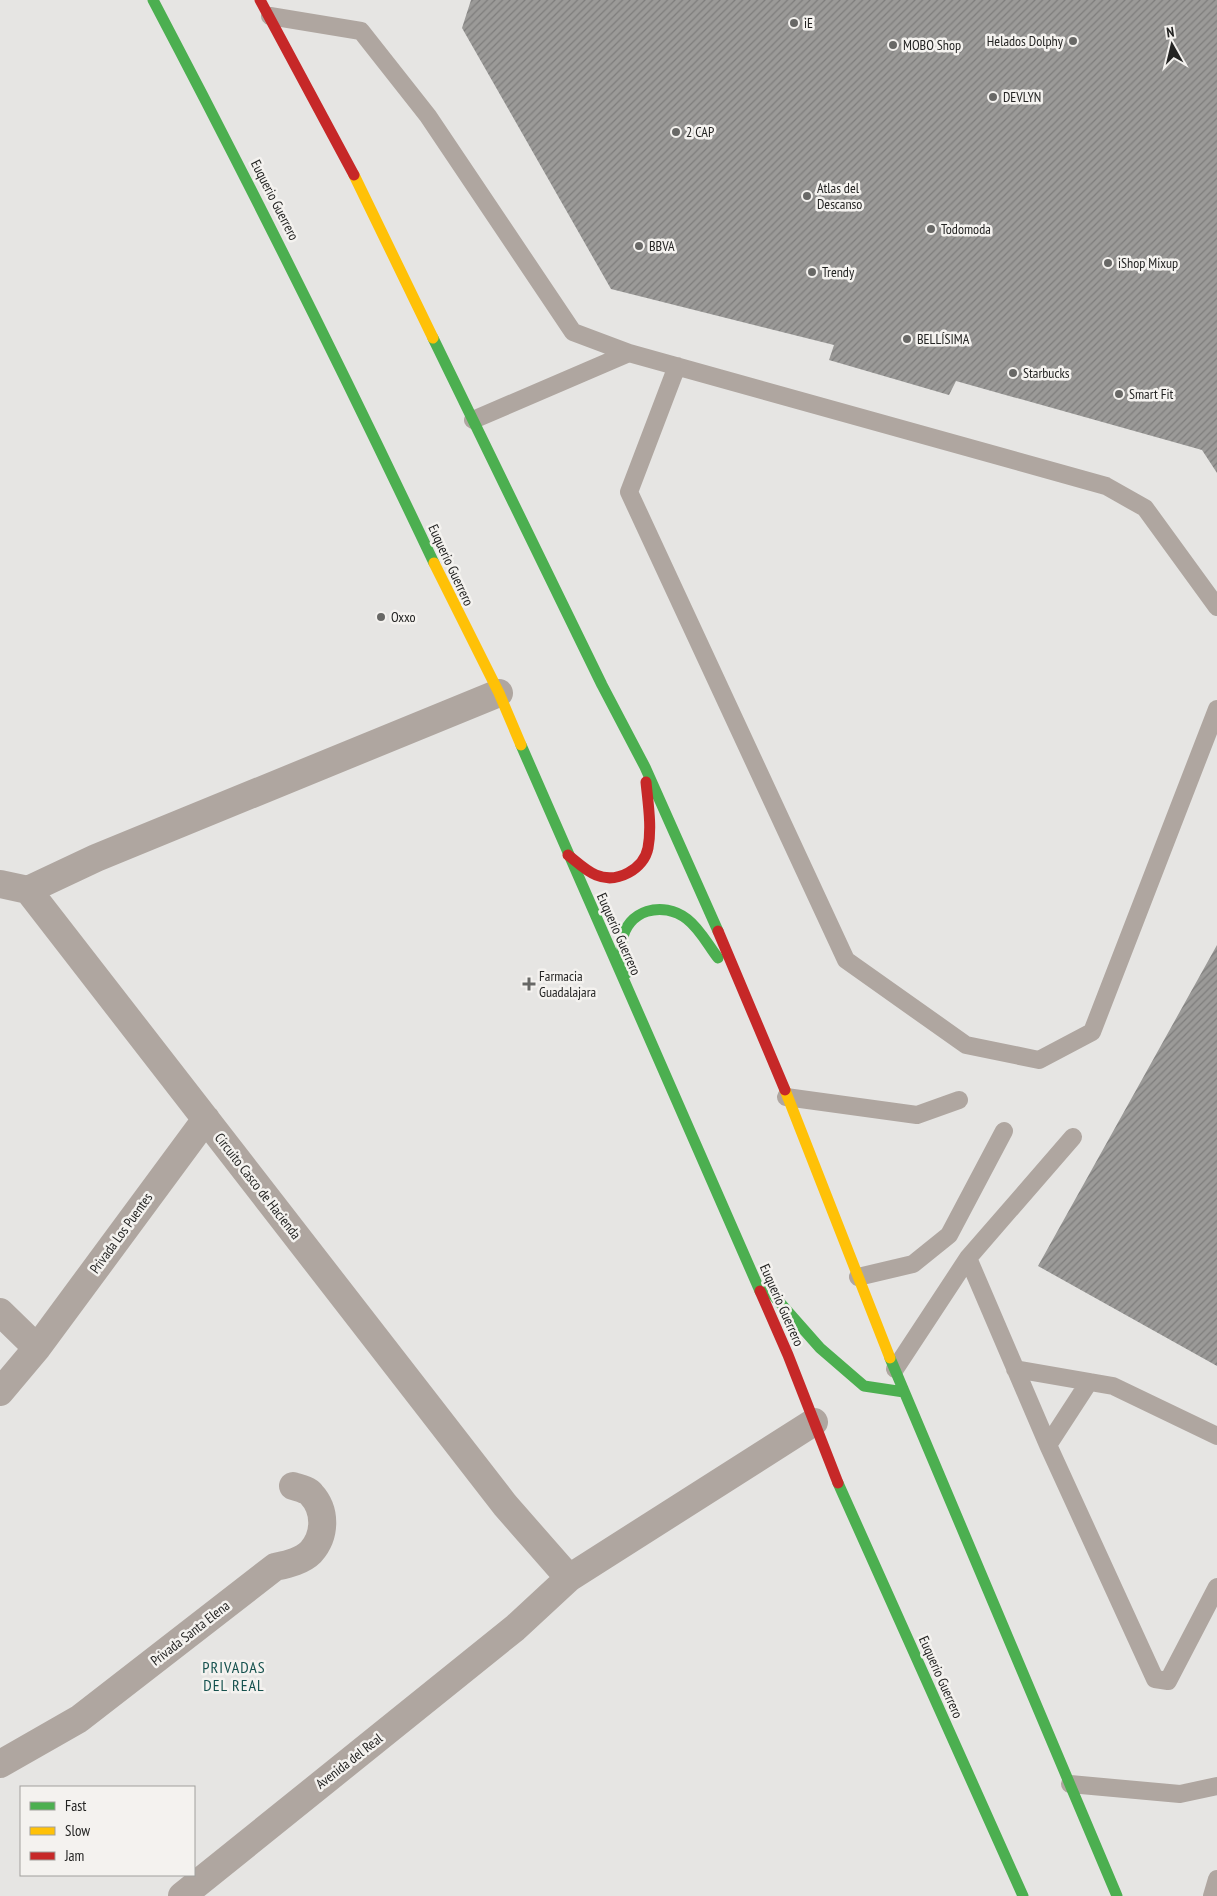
<svg xmlns="http://www.w3.org/2000/svg" width="1217" height="1896" font-family="'PT Sans Narrow',sans-serif">
<style>
.building{fill:url(#building-hatch)}
.lines{fill:none;stroke-linecap:round;stroke-linejoin:round}
.lane{stroke:#afa6a0;stroke-width:18}
.street{stroke:#afa6a0;stroke-width:28}
.fast{stroke:#4caf50;stroke-width:11}
.slow{stroke:#ffc107;stroke-width:11}
.jam{stroke:#c62828;stroke-width:11}
.poi-dot{fill:#686866;stroke:#f4f2ef;stroke-width:2}
.labels{text-anchor:middle;stroke-width:5;stroke-linejoin:round;paint-order:stroke}
.poi-label{font-size:14px;fill:#242423;stroke:#f4f2ef;text-anchor:start}
.street-label{font-size:14px;fill:#242423;stroke:#f4f2ef}
.quarter-label{font-size:16px;letter-spacing:1px;fill:#15514e;stroke:#f4f2ef}
</style>
<defs>
<pattern id="building-hatch" width="6" height="6" patternUnits="userSpaceOnUse" patternTransform="scale(1.25)"><rect width="6" height="6" fill="#9b9a98"/><path d="M-1 1l2-2M0 6l6-6M5 7l2-2" fill="none" stroke="#7e7d7c"/></pattern>
</defs>
<rect width="100%" height="100%" fill="#e6e5e3"/>
<path class="building" d="M471,0h746v473l-15,-23 -246,-69 -7,14 -120,-35 5,-15 -223,-56 -149,-261z
M1217,945v421l-179,-100z"/>
<g class="lines">
<path class="lane" d="M270,16l91,15 67,85 145,216 56,21
M677,366l-48,126 217,468 120,85 73,15 53,-28 125,-323
M473,420l156,-67 477,133 39,22 72,99
M786,1097l131,18 42,-15
M968,1258l80,187 107,234 13,2 49,-94
M858,1277l55,-13 36,-29 55,-104
M895,1369l73,-111 105,-121
M1015,1369l98,17 104,50
M1048,1445l41,-63
M1070,1784l110,10 37,-8
M1212,1896l5,-17"/>
<path class="street" d="M0,884l28,6 477,615 64,73
M28,890l68,-32 403,-165
M0,1312l37,36
M0,1392l37,-44 169,-229
M0,1764l79,-45 196,-152c13,-3 27,-6 36,-15 15,-17 15,-42 0,-58 -3,-4 -12,-6 -18,-8
M182,1896l333,-268 54,-50 245,-156"/>
<path class="fast" d="M153,0c98,186 191,373 281,563
M433,338l169,347 43,82 73,164
M521,745l239,546
M627,973c-2,-10 -6,-20 -5,-31 4,-32 41,-42 65,-23 13,10 21,26 31,39
M767,1288l53,60 44,38 40,6
M890,1358l227,538
M838,1483l185,413"/>
<path class="slow" d="M354,175l79,163
M434,563l65,130 22,52
M785,1090l105,268"/>
<path class="jam" d="M260,0l94,175
M568,855c9,7 18,16 28,20 21,9 48,-6 52,-27 4,-21 0,-45 -2,-66
M718,931l67,159
M760,1291l28,64 50,128"/>
</g>
<g class="poi-dot">
<circle cx="794" cy="23" r="5"/>
<circle cx="1073" cy="41" r="5"/>
<circle cx="893" cy="45" r="5"/>
<circle cx="993" cy="97" r="5"/>
<circle cx="676" cy="132" r="5"/>
<circle cx="807" cy="196" r="5"/>
<circle cx="931" cy="229" r="5"/>
<circle cx="639" cy="246" r="5"/>
<circle cx="1108" cy="263" r="5"/>
<circle cx="812" cy="272" r="5"/>
<circle cx="907" cy="339" r="5"/>
<circle cx="1013" cy="373" r="5"/>
<circle cx="1119" cy="394" r="5"/>
<circle cx="381" cy="617" r="5"/>
<path d="M526.5 976.5h5v5h5v5h-5v5h-5v-5h-5v-5h5z"/>
</g>
<g class="labels">
<g class="poi-label">
<text x="804" y="28">iE</text>
<text x="1063" y="46" text-anchor="end">Helados Dolphy</text>
<text x="903" y="50">MOBO Shop</text>
<text x="1003" y="102">DEVLYN</text>
<text x="686" y="137">2 CAP</text>
<text x="817" y="193">Atlas del<tspan x="817" dy="16">Descanso</tspan></text>
<text x="941" y="234">Todomoda</text>
<text x="649" y="251">BBVA</text>
<text x="1118" y="268">iShop Mixup</text>
<text x="822" y="277">Trendy</text>
<text x="917" y="344">BELLÍSIMA</text>
<text x="1023" y="378">Starbucks</text>
<text x="1129" y="399">Smart Fit</text>
<text x="391" y="622">Oxxo</text>
<text x="539" y="981">Farmacia<tspan x="539" dy="16">Guadalajara</tspan></text>
</g>
<g class="street-label">
<text transform="translate(275 200) rotate(63)" y="5">Euquerio Guerrero</text>
<text transform="translate(451 565) rotate(65)" y="5">Euquerio Guerrero</text>
<text transform="translate(619 934) rotate(66)" y="5">Euquerio Guerrero</text>
<text transform="translate(258 1186) rotate(52)" y="5">Circuito Casco de Hacienda</text>
<text transform="translate(121 1233) rotate(-54)" y="5">Privada Los Puentes</text>
<text transform="translate(782 1305) rotate(66)" y="5">Euquerio Guerrero</text>
<text transform="translate(190 1633) rotate(-38)" y="5">Privada Santa Elena</text>
<text transform="translate(941 1677) rotate(66)" y="5">Euquerio Guerrero</text>
<text transform="translate(349 1761) rotate(-38)" y="5">Avenida del Real</text>
</g>
<g class="quarter-label">
<text x="234" y="1673">PRIVADAS<tspan x="234" dy="18">DEL REAL</tspan></text>
</g>
</g>
<rect x="20" y="1786" width="175" height="90" fill="#f4f2ef" stroke="#a1a09d"/>
<rect x="30" y="1802" width="25" height="8" fill="#4caf50" stroke="#a1a09d"/>
<text x="65" y="1811" font-size="15" fill="#242423">Fast</text>
<rect x="30" y="1827" width="25" height="8" fill="#ffc107" stroke="#a1a09d"/>
<text x="65" y="1836" font-size="15" fill="#242423">Slow</text>
<rect x="30" y="1852" width="25" height="8" fill="#c62828" stroke="#a1a09d"/>
<text x="65" y="1861" font-size="15" fill="#242423">Jam</text>
<g transform="translate(1172 45) rotate(352)" stroke="#f4f2ef" stroke-width="4" paint-order="stroke">
<path d="M0-4L9 19L0 12L-9 19Z" fill="#242423"/>
<text y="-8" font-size="14" font-weight="bold" text-anchor="middle" fill="#242423">N</text>
</g>
</svg>
